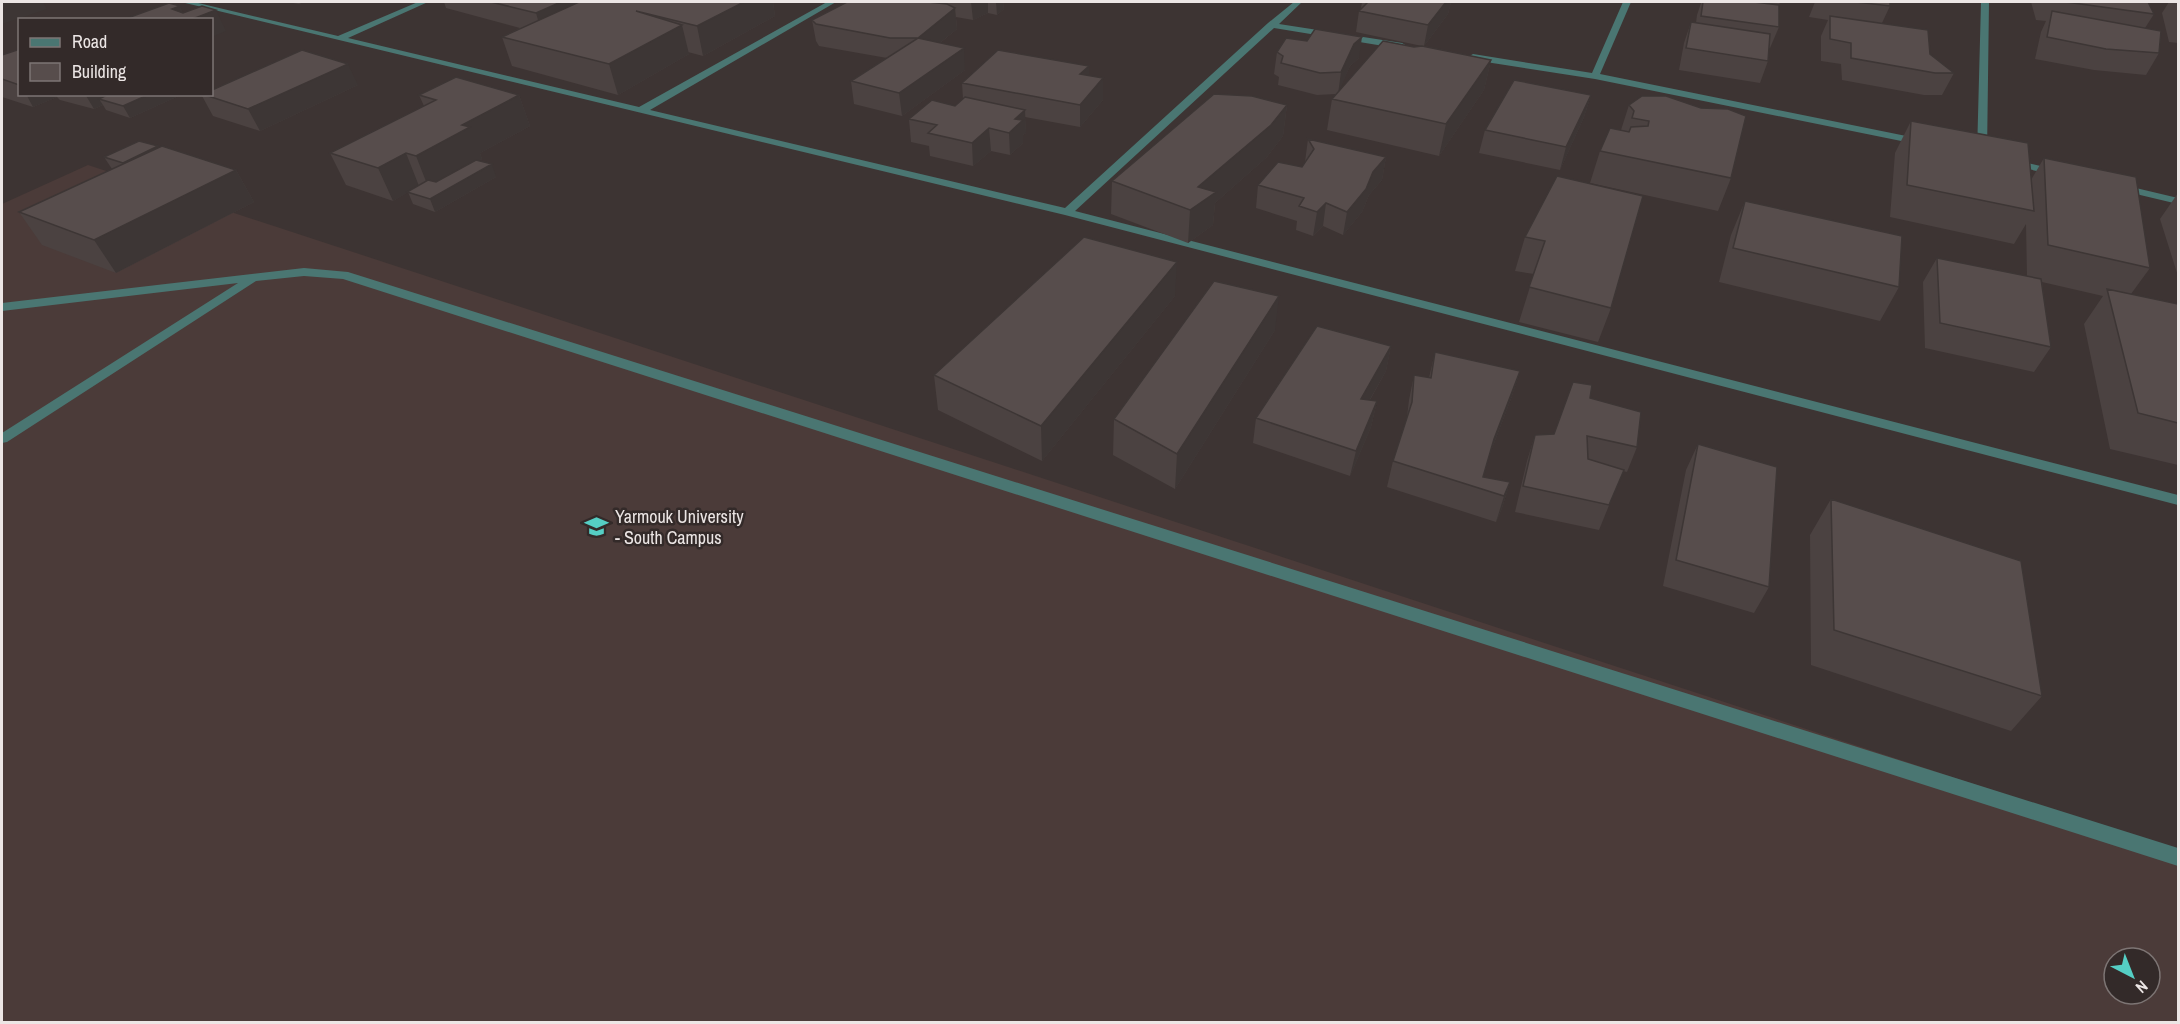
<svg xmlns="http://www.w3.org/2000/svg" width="2180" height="1024" font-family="'Archivo Narrow',sans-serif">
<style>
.built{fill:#4b3b39;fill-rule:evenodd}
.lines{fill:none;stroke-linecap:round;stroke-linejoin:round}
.street{fill:#4a7672;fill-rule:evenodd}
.wall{fill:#4b4241}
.shaded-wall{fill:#3d3635}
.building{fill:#574d4c;stroke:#3d3635;stroke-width:1.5}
.labels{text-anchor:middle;stroke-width:5;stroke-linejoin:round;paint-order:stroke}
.poi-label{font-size:18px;fill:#ece6e5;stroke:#332a29;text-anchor:start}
</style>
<rect width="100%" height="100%" fill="#3d3433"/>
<path class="built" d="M88,165l2090,686v171h-2176v-818zM2114,958h36v36h-36z"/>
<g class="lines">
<path class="street" d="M181,2h13l144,34 80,-34h10l-80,36 291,69 188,-105h9l-186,108 415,98 203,-185 26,-21h8l-23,22 123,19 5,3 -5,3 -128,-21 -199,183 1103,284v10l-1113,-290z
M1623,2h8l-31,72 321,65 5,3 -5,3 -326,-66 -122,-19 -5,-3 5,-3 119,19z
M1981,2h8l-2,152 -5,3 -5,-3z
M2011,159l51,12 1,2 -5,3 -51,-12 -1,-2z
M2119,184l59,14v6l-63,-15v-4z
M304,268l44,4 1830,576v18l-1835,-587 -39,-3 -48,5 -249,161 -5,1v-10l236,-150 -236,28v-8z"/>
</g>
<path class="wall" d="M287,2h17l-5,2z
M444,2h329l2,14 -72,40 -15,-4 1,2 -71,41 -106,-29 -10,-29 18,-9 -74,-20z
M847,2h156l1,7 -7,6 -9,-2 -15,7 -17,-3 1,12 -17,14 25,27 -63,46 -48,-12 -3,-23 36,-23 -68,-12 -3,-5 -4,-21z
M1362,2h89l-3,12 -24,32 67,14 -7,30 -45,66 -112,-26 5,-31 4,-5 -19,1 -39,-10 1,-8 -5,-3 3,-22 82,6 -9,8 -11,24 75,-43 8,-1 -66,-14 3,-21 2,-3z
M1688,2h92l-1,4v21l-9,21h-1l-1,13 -8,22 -81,-13 5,-27 7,-21 5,1 1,-8 4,-12z
M1815,2h75v4l-8,17 48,31 24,19 -12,22h-18l-82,-15 -1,-16 -20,-3v-25l7,-16 -19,-3z
M2031,2h117l6,12 -9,14 14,25 -13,22 -52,-5 -59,-11 6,-27 5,-11 -10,-1z
M2169,2h9v41l-9,-1 -7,-29z
M20,49v45h163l-53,24 -24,-8 -3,-5 -9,4 -34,-9 -3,-3 -24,10 -31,-10v-42z
M1089,66v10l14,2v22l-23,27 -55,-10 1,16 -3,2v8l-13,12 -19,-4 -18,15 -43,-10 -1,-10 -18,-4 -2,-23 46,-13 8,-7 -1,-16z
M358,85l-98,46 -47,-15 -12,-22z
M419,95h100l11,31 -50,27 2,6 -3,2 17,16 -61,35 -22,-8 -5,-12 -15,9 -47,-16 -16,-32 94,-47z
M1591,95l-7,22 -24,53 -81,-17 6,-23z
M1287,105l-4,31 -16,21 -52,46 -2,22 -25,18 -77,-29 1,-33z
M1629,105l72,3 30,70 -13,33 -128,-28 10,-32 21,-21z
M1911,121l120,59 13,-22 106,110 -19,26 47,10v161l-68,-16 -26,-125 19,-28 -61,-14 9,65 -17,25 -109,-24 -2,-66 14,-24 90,19 -1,-53 -12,20 -124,-27 5,-64z
M1308,139l78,18 -4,23 -13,15 -7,17 -19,23 -20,-9 -10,10 -17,-6 1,-9 -41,-13 2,-23 44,-18 3,-5z
M159,148l77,22 18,32 -138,71 -74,-28 -23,-33 93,-43 -8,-12z
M1557,176l54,132 -13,34 -79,-20 15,-48 -19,-3 10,-34z
M2178,193v83l-18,-57z
M1745,201l154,86 -19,34 -161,-39 12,-47z
M1175,296l-133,165 -104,-51 -4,-35z
M1275,330l-100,159 -62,-34 1,-36z
M1391,346l-5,25 -16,29 7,1 -6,26 -21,49 -97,-33 3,-25z
M1435,352l85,19 -8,25 -24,63 -5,18 27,5 -8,26 -6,14 -109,-35 6,-26 14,-44 2,-17 5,-25 15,3z
M1590,398l47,49 -10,25 -4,-1 -24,59 -84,-18 12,-51 8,-26 19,-1z
M1698,444l71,143 -15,26 -91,-27 23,-116z
M1831,499l211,197 -31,35 -200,-66 -1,-130z"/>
<path class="shaded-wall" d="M2,2h41l4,7 -45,15z
M557,2h27l-42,32 -6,-21z
M744,2h29l2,14 -72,40 -6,-30z
M971,2h17v11l-15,7z
M996,2h7l1,7 -7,6z
M1446,2h5l-3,12 -24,32 4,-21z
M180,6l7,14 -15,-11z
M955,8l2,21 -37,30 -2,-21z
M216,10l10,21 -14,6v-17h-22z
M682,25l7,29 -71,41 -9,-31z
M1362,37l-3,21 -9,8 -12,28 3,-22 13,-28z
M964,48l1,22 -63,46 -3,-23z
M1491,60l-7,30 -45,66 7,-32z
M348,64l10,21 -98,46 -12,-22z
M1089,66v22l-9,-14z
M1103,78v22l-23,27v-22z
M26,94h30l1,3 -24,10z
M85,94h42l-28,5 4,6 -9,4z
M150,94h33l-53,24 -7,-12z
M519,95l11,31 -50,27 2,6 -53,30 -13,-33 46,-31z
M1591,95l-7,22 -24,53 6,-23z
M1287,105l-4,31 -16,21 -52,46 -2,22 -25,18 2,-33 8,-23z
M1025,110l1,23 -3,2v8l-13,12 -1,-22 6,-14z
M989,128l2,23 -18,15 -1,-23z
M158,146l7,12 -35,17 -7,-12z
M406,153l13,33 -26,15 -15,-33z
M1386,157l-4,23 -13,15 -7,17 -19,23 4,-23 26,-40z
M492,164l4,13 -61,35 -5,-13z
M236,170l18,32 -138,71 -22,-33z
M1326,203l-3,23 -10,10 4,-24z
M1177,262l-2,34 -133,165 -1,-35z
M1279,296l-4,34 -100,159 2,-35z
M1391,346l-5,25 -30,53 5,-25z
M1520,371l-8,25 -26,68 8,-25z
M1377,401l-6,26 -21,49 6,-25z
M1510,482l-8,26 -6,14 8,-26z"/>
<path class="building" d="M491,2h70l-25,11z
M579,2h165l-47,24 -61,-15 46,14 -73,39 -107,-27z
M847,2h81l19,2 8,4 -37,30h-28l-74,-14 -4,-4z
M1368,2h78l-18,23 -69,-14z
M1703,2h51l25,3v22l-78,-11z
M1856,2h34v4z
M2066,2h82l6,12z
M169,3l11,3 -8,3 11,4 19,-7 14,4 -26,10h-68z
M2052,11l109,20 -2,22 -53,-4 -59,-12z
M1830,16l98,14 2,24 24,19h-19l-84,-15v-15l-21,-4z
M1691,22l79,12 -2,27 -82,-13z
M1315,29l47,8 -8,7 -13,28 -21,1 -39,-10 2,-7 -6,-4 9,-14 21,3z
M918,38l46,10 -65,45 -48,-12z
M1383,41l31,6 8,-1 69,14 -45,64 -114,-25z
M20,49v35l-1,1 -17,-6v-24z
M302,50l46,14 -100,45 -46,-15h10v-4z
M998,50l91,16 -9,8 23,4 -23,27 -118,-22z
M456,77l63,18 -57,30 8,2 -54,29 -10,-3 -28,15 -48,-15 106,-53 -17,-5z
M1514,80l77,15 -25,52 -81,-17z
M109,94h41l-27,12 -24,-7z
M1214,94l38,2 35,9 -16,20 -73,62 18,5 -26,18 -78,-29z
M1642,96h24l35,12 27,1 18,7 -15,62 -131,-27 10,-23 19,4 2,-5 17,-1 1,-5 -17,-3 2,-7 -5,-6z
M965,97l60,13 -10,9 8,1 -14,13 -20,-5 -17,15 -44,-10 9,-8 -28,-6 23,-19 23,6z
M1911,121l117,22 6,68 -127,-26z
M1308,139l78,18 -13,15 -7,17 -19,23 -21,-9 -9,9 -18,-6 5,-8 -46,-13 20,-23 24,5 12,-18z
M139,141l19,5 -35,17 -19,-6z
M162,146l74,24 -142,70 -75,-28z
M2044,158l92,19 14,91 -102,-23z
M476,160l16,4 -62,35 -23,-7 21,-12 8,2z
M1557,176l86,20 -32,112 -82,-21 16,-46 -20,-4z
M1745,201l157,35 -3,51 -166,-39z
M1084,237l93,25 -136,164 -107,-51z
M1937,258l104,21 10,68 -111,-24z
M1214,281l65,15 -102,158 -63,-35z
M2107,289l71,15v119l-40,-10z
M1317,326l74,20 -30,53 16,2 -21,50 -100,-33z
M1435,352l85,19 -26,68 -11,38 27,5 -6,14 -111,-35 19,-59 2,-27 17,3z
M1573,382l19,3 -2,13 51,14 -4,35 -50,-11 1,23 36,11 -15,35 -86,-19 12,-51 19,-1z
M1698,444l79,23 -8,120 -93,-27z
M1831,499l190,62 21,135 -208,-66z"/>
<defs>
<symbol id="university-bare" viewBox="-9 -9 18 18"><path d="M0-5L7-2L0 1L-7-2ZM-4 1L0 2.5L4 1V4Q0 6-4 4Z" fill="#55cec4" stroke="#332a29" stroke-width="2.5" paint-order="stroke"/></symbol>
</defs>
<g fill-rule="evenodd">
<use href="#university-bare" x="580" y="510" width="33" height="33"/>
</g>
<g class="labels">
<g class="poi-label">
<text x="615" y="523">Yarmouk University<tspan x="615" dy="21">- South Campus</tspan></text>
</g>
</g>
<rect width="2180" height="1024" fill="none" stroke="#ece6e5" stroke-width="6"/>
<rect x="18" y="18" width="195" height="78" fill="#332a29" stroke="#7d7574" stroke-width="1.5"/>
<rect x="30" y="38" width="30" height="9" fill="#4a7672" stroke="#7d7574" stroke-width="1.5"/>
<text x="72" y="48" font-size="18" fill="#ece6e5">Road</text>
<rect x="30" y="63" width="30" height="18" fill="#574d4c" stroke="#7d7574" stroke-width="1.5"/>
<text x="72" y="78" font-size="18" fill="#ece6e5">Building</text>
<g transform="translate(2132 976) rotate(138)"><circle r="28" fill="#332a29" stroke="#7d7574" stroke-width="1.5"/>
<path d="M0-4.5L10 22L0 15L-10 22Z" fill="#55cec4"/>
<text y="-9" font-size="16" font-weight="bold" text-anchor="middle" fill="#ece6e5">N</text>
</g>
</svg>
